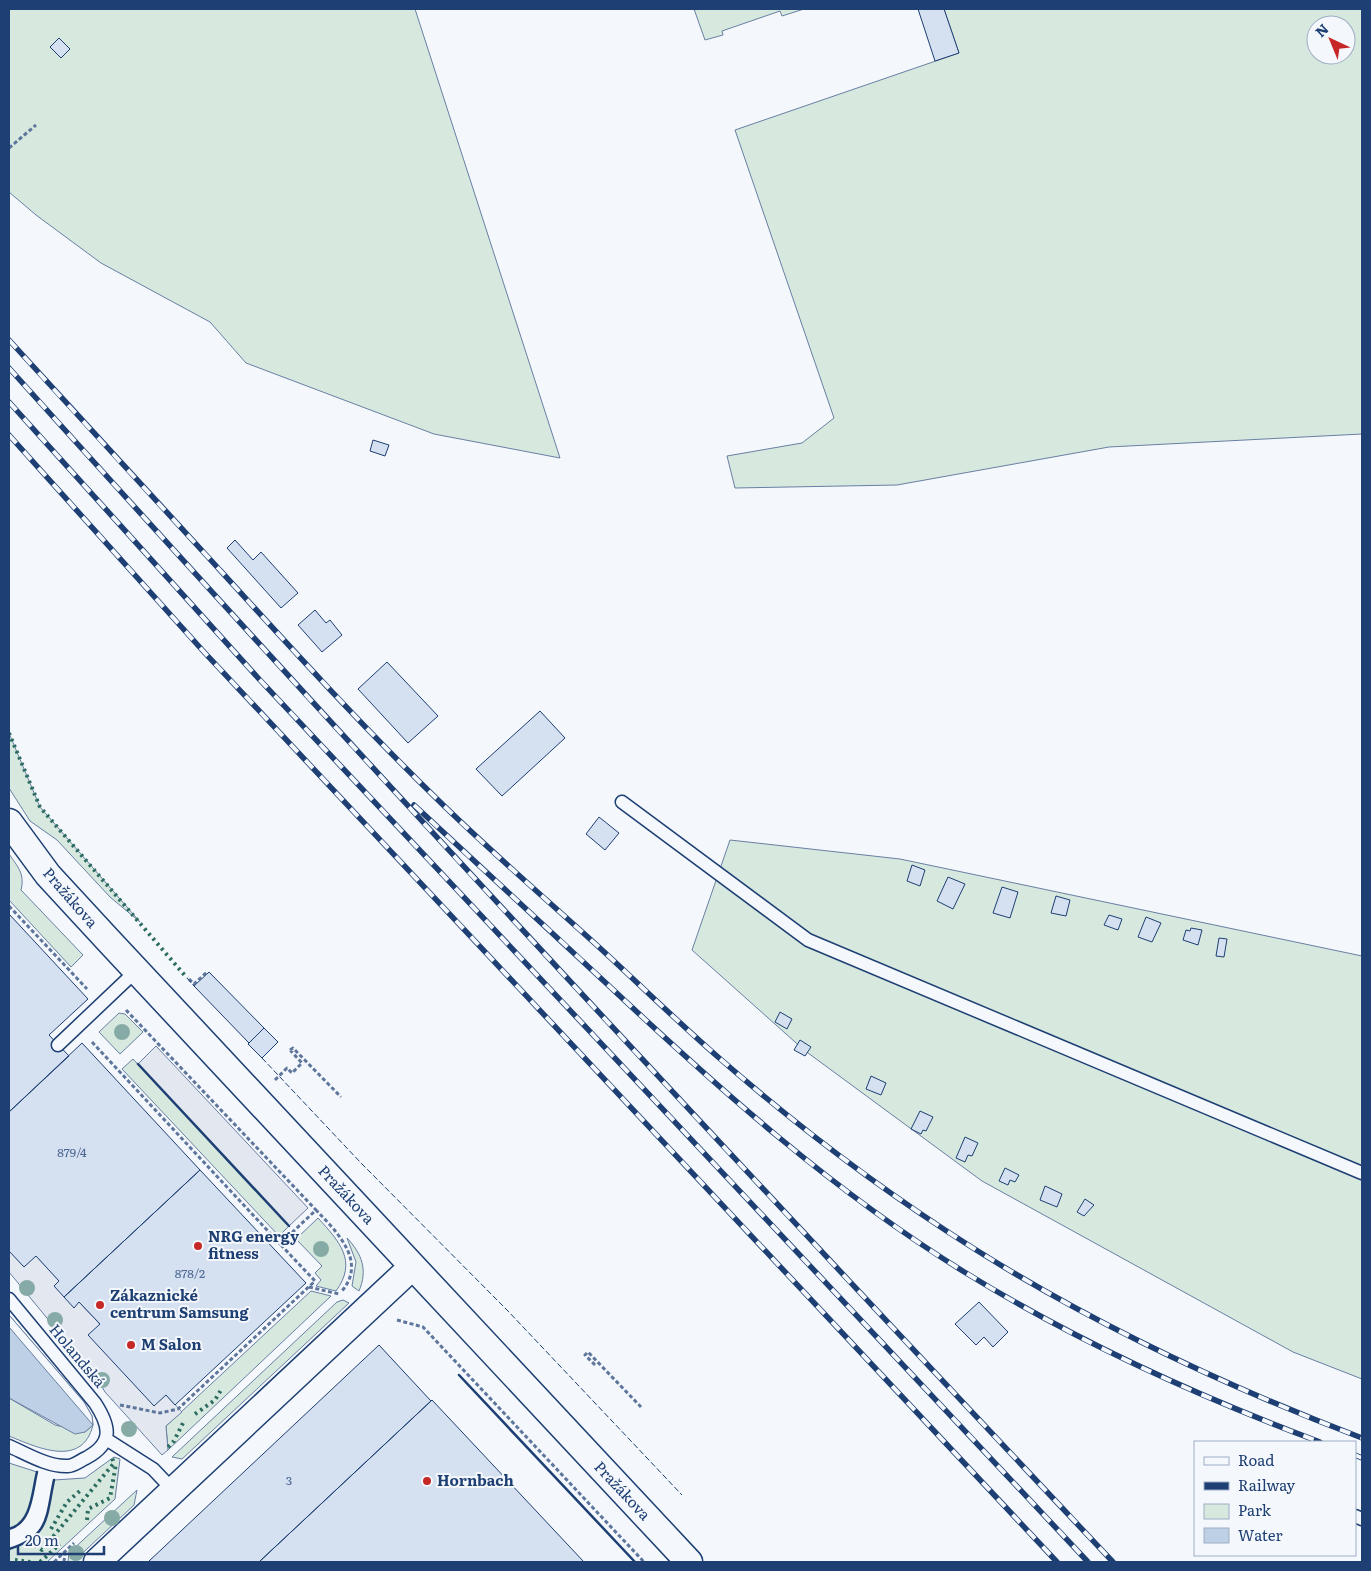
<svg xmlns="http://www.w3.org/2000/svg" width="1371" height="1571" font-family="Literata,serif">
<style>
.green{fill:#d7e8df;stroke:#687fa3;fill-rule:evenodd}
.parking{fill:#e3e8f0;stroke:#687fa3}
.water{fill:#bed0e5;stroke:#687fa3}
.pier{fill:#f4f7fb;stroke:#687fa3}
.building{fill:#d5e0f0;stroke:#1d3f73}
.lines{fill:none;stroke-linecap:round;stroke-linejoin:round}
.service-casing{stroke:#1d3f73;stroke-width:15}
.minor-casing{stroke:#1d3f73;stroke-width:29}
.path{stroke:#5e769c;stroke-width:3;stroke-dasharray:4 2.5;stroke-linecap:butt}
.service{stroke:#f4f7fb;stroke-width:12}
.minor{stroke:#f4f7fb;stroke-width:26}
.rail-casing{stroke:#1d3f73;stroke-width:5.5}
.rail{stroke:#f4f7fb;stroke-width:4;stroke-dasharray:11;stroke-linecap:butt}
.hedge{stroke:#2c6c60;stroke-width:4;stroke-dasharray:2.5 4;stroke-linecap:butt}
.fence{stroke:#1d3f73;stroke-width:1;stroke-dasharray:6 2.5;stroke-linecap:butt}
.wall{stroke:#1d3f73;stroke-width:2.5}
.tree{fill:#86aba6}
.poi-dot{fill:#c62828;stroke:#f4f7fb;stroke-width:2}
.labels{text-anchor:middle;stroke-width:4;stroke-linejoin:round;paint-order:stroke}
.number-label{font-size:12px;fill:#4b6792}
.street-label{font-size:15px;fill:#1d3f73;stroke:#f4f7fb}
.poi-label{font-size:15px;font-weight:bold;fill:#1d3f73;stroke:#f4f7fb;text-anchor:start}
</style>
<rect width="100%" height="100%" fill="#f4f7fb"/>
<path class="green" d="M9,9h406l145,449 -126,-24 -188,-71 -36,-41 -109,-59 -65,-48 -27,-23z
M694,9h110l-22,7 -2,-5 -58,20 1,4 -18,5z
M944,9h418v425l-253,13 -212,38 -162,3 -8,-32 75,-13 32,-25 -99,-288 224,-77zM1316,25h30v30h-30z
M9,733l31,74 100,115 -30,-25 -53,-57 -27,-19 -21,-33z
M730,840l170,19 462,97v423l-69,-27 -311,-171 -178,-131 -112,-100z
M9,854c9,13 16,20 12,36l62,65 -12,12 -62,-67z
M119,1013l6,1 18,18 -23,22 -21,-22z
M133,1059l156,167 -10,10 -157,-167z
M318,1218c21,23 40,43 18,73l-20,-5 5,-6 -6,-7 7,-7 -26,-27z
M347,1238c15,16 21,32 12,53l-7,-5 4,-24z
M311,1291l20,5 -163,154 -2,-24z
M343,1300l6,3 -167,156 -10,-2 165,-155z
M9,1398l46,27 30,7 8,-7c-11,44 -57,22 -84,11z
M114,1457l6,2 -5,40 -68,63h-38v-13c41,-13 37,-32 45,-69l31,-2z
M9,1463l28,9c-5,20 -5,51 -28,57z
M137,1490l-3,15 -61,57h-5l1,-9z"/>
<path class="parking" d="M156,1046l152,162 -19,18 -151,-162z
M9,1227l173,185 -16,14 2,24 -6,5 -57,-63 -7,-12 -89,-108z"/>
<path class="water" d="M9,1315l75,87 8,14 1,9 -8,7 -10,2 -66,-36z"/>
<path class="pier" d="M9,1315l75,87 8,14 1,9 -84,-98z"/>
<path class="building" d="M918,9h26l15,44 -24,8z
M59,38l11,11 -9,9 -11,-11z
M373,440l16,5 -4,11 -15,-5z
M235,540l18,20 8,-8 37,41 -17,15 -54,-60z
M315,610l11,13 4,-3 12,15 -20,17 -24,-27z
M387,662l51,54 -30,27 -50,-54z
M540,711l25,27 -63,58 -26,-27z
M599,817l20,16 -14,17 -19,-16z
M912,865l13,5 -5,16 -13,-5z
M948,877l17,7 -12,25 -16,-8z
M1002,887l16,5 -8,26 -17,-5z
M1056,896l14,4 -4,16 -15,-3z
M9,914l79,85 -39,36 20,21 -60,56z
M1109,915l13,4 -4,11 -14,-5z
M1146,917l15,6 -9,19 -14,-5z
M1191,928l11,2 -4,15 -15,-5 3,-10 4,1z
M1219,938l8,1 -3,18 -8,-1z
M209,972l55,56 -15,15 -55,-57z
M780,1012l12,7 -5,10 -12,-7z
M264,1028l14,14 -16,16 -14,-14z
M800,1040l11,7 -6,9 -11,-6z
M82,1043l118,127 -136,127 -10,-11 5,-5 -23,-25 -12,11 -15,-16v-139z
M871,1076l15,7 -5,12 -15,-6z
M920,1111l13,6 -7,14 -3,-1 -2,4 -10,-5z
M965,1137l13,6 -6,13 -4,-1 -3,7 -9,-4z
M1005,1168l14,7 -4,7 -5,-2 -2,5 -9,-4z
M200,1170l106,113 -131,122 -9,-10 -12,11 -66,-71 12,-11 -21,-22 -5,6 -10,-11z
M1045,1186l17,8 -5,13 -17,-7z
M1085,1199l9,6 -10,11 -7,-4z
M979,1302l29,30 -15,15 -9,-10 -8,8 -21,-21z
M379,1345l52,56 -172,161h-111z
M432,1400l152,162h-325z"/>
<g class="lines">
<defs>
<path id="service" d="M622,802l186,138 554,233
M58,1045l78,-74
M9,1299l86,104c15,23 19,40 -9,55 -5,2 -12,8 -18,8 -20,1 -41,-12 -59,-20
M106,1439l47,30 20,21
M1355,1516l7,3"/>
<path id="minor" d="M9,822l39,53 60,65 581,622
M97,1562l315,-295"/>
</defs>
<use href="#service" class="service-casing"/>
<use href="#minor" class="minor-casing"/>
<path class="path" d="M9,148l27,-23
M9,906l78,83
M189,979l5,5 13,-12
M126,1010l190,200
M92,1042l188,202 36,-34c21,22 52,52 25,82
M290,1050l3,-2 48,49
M275,1080l12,-12 5,5 10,-10 -12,-13
M309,1287l30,7
M397,1320l26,7 221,235
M595,1365l-10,-10 3,-3 53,55
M120,1405l40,8 18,-4 137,-128 -35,-37
M54,1562l20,-19
M64,1562l1,-9"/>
<use href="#service" class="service"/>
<use href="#minor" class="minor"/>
<defs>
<path id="rail" d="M9,340c69,76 139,152 209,228 72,79 143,157 219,231 53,52 109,100 164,150 39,36 77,73 117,108 80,70 165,134 255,191 122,77 255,139 389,190
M9,368c363,403 732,799 1104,1194
M9,402l250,277 829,883
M9,435l195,217 853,910
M414,805c64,60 129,119 193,179 112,105 227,208 359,289 112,69 231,123 354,169
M1355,1455l7,3"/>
</defs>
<use href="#rail" class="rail-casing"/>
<use href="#rail" class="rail"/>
<path class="hedge" d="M9,733l31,74 147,171
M195,1414l20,-14 6,-10
M168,1447l6,-6 10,-20
M87,1520l1,-11 22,-11 6,-34
M51,1529l16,-27 14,-12
M30,1541l12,9 72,-87 -2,-5
M15,1560l16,2
M40,1562l20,-18"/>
<path class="fence" d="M187,978l7,8
M262,1058l99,105 146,147 175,185"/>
<path class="wall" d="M138,1064l151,162
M459,1375l176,187
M9,1529c23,-6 23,-37 28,-57
M9,1549c41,-13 37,-32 45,-69"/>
</g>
<g class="tree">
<circle cx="122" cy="1032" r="8"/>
<circle cx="321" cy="1249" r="8"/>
<circle cx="27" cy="1288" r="8"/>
<circle cx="55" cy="1320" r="8"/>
<circle cx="102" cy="1380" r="8"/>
<circle cx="129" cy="1429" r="8"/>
<circle cx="112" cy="1518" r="8"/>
<circle cx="76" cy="1553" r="8"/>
</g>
<g class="poi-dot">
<circle cx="198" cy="1246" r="5"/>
<circle cx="100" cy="1305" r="5"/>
<circle cx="131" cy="1345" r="5"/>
<circle cx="427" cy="1481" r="5"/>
</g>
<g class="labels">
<g class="number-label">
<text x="72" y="1157">879/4</text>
<text x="190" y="1278">878/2</text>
<text x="289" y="1485">3</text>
</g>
<g class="street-label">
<text transform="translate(70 898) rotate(49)" y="5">Pražákova</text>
<text transform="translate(346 1195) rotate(47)" y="5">Pražákova</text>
<text transform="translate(77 1356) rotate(50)" y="5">Holandská</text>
<text transform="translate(622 1491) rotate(47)" y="5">Pražákova</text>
</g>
<g class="poi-label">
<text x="208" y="1242">NRG energy<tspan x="208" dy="17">fitness</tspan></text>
<text x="110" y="1301">Zákaznické<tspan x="110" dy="17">centrum Samsung</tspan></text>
<text x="141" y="1350">M Salon</text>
<text x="437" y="1486">Hornbach</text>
</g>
</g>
<rect width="1371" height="1571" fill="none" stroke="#1d3f73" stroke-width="20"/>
<rect x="1194" y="1441" width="162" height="115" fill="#f4f7fb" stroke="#9eadc5"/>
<rect x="1204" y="1457" width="25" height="8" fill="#f4f7fb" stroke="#9eadc5"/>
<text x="1238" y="1466" font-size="15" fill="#1d3f73">Road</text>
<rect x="1204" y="1482" width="25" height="8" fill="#1d3f73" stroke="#9eadc5"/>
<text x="1238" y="1491" font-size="15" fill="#1d3f73">Railway</text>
<rect x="1204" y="1504" width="25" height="15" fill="#d7e8df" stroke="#9eadc5"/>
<text x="1238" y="1516" font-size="15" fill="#1d3f73">Park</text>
<rect x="1204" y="1528" width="25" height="15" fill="#bed0e5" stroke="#9eadc5"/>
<text x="1238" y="1541" font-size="15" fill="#1d3f73">Water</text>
<g transform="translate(1331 40) rotate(316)"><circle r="24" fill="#f4f7fb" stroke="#9eadc5"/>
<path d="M0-4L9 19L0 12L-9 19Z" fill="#c62828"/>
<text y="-8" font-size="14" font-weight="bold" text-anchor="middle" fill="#1d3f73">N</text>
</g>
<path d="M18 1546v8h86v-8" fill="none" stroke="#1d3f73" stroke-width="2.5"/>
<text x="25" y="1546" font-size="15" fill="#1d3f73" stroke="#f4f7fb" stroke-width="4" paint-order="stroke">20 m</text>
</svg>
